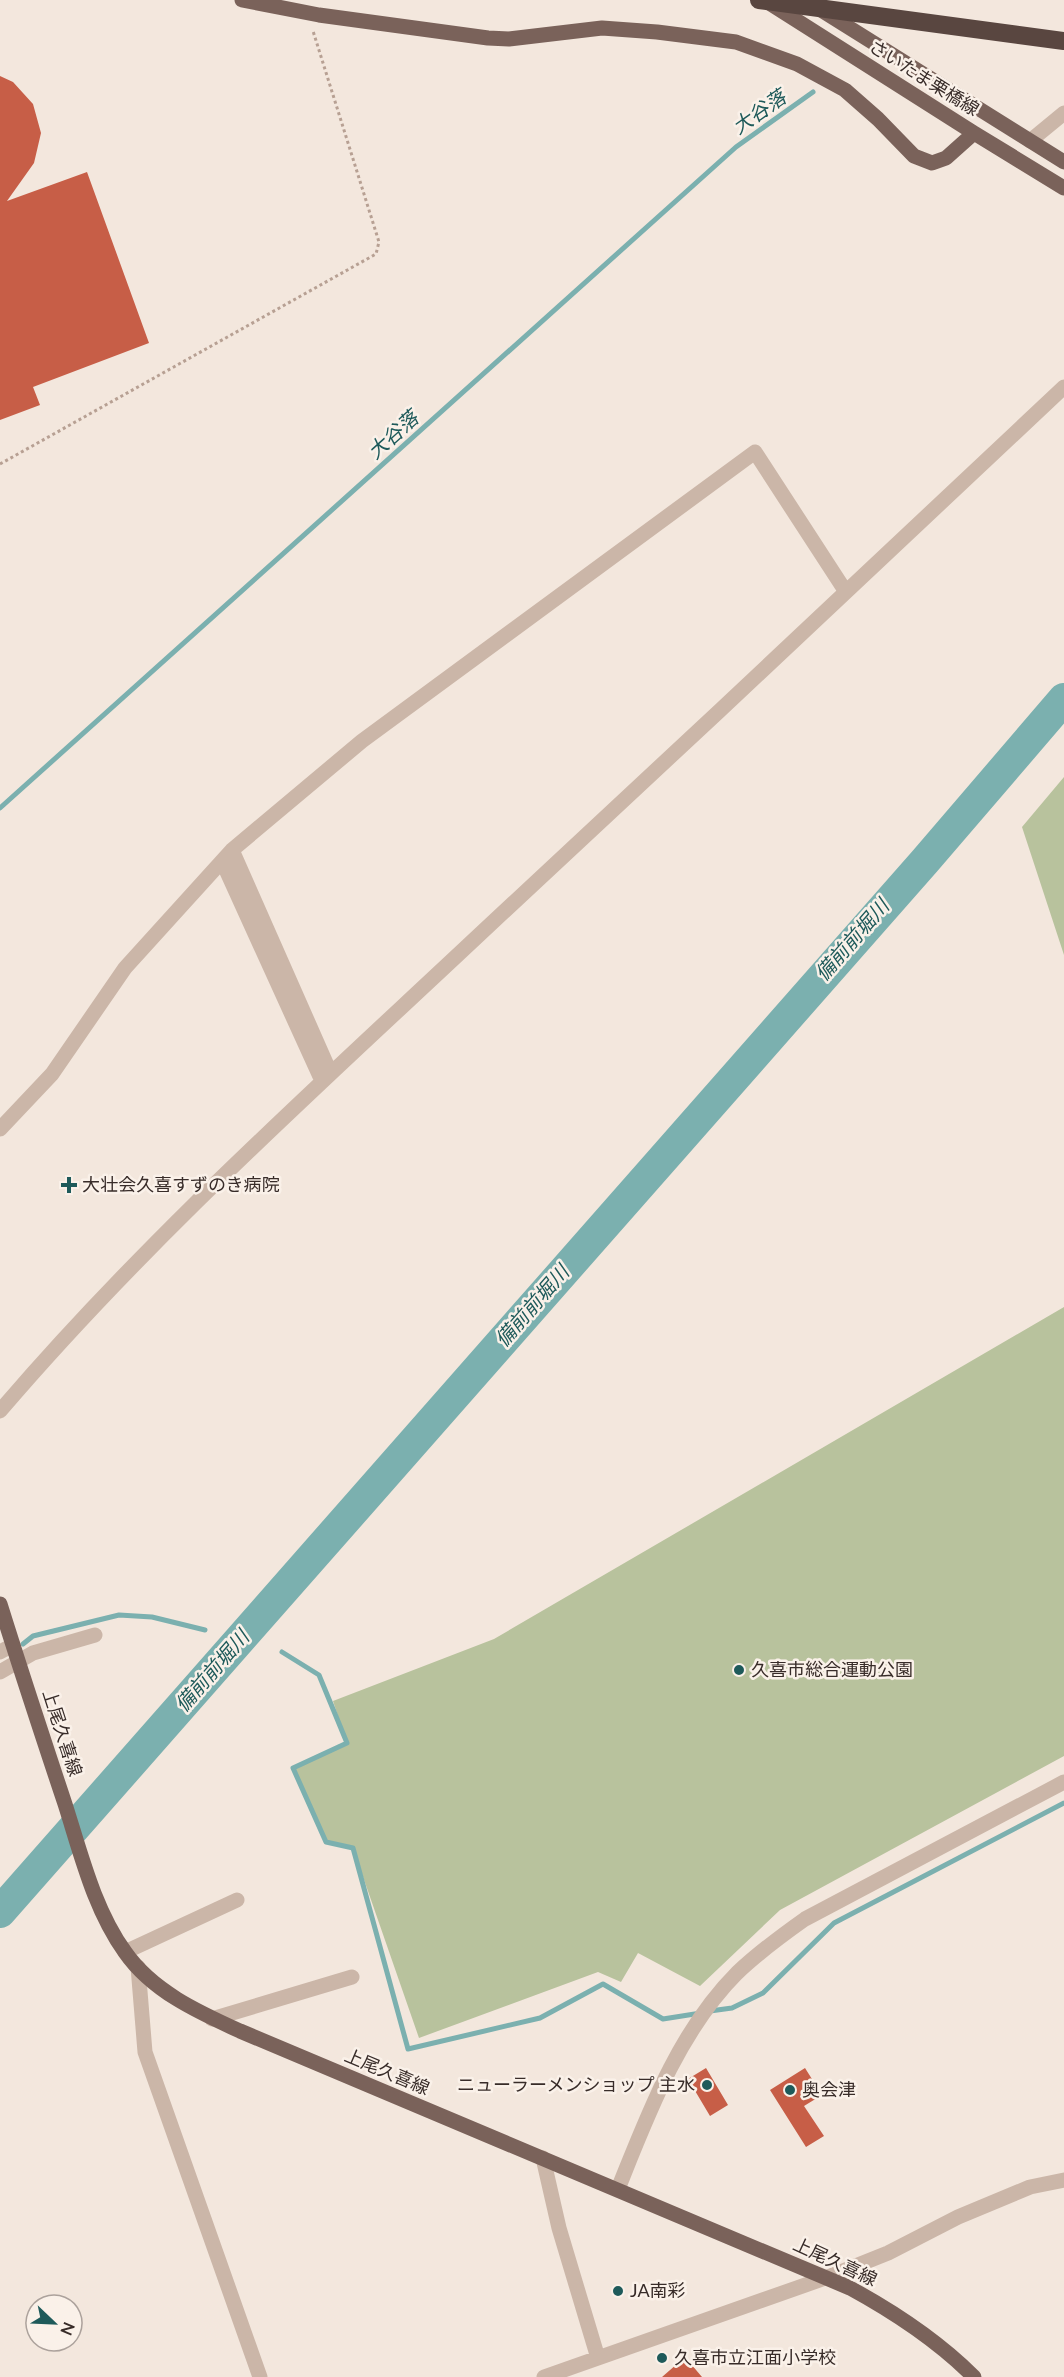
<svg xmlns="http://www.w3.org/2000/svg" width="1064" height="2377" font-family="Lato,'Noto Sans JP',sans-serif">
<style>
.green{fill:#b8c29d}
.lines{fill:none;stroke-linecap:round;stroke-linejoin:round}
.stream{stroke:#7bb0af;stroke-width:5}
.river{stroke:#7bb0af;stroke-width:32}
.building{fill:#c75e47}
.path{stroke:#b7a093;stroke-width:3;stroke-dasharray:3 3;stroke-linecap:butt}
.minor{stroke:#cbb6a8;stroke-width:15}
.major{stroke:#7a625a;stroke-width:15}
.highway{stroke:#594640;stroke-width:18}
.poi-dot{fill:#1e5a5a;stroke:#faf1e9;stroke-width:2}
.labels{text-anchor:middle;stroke-width:5;stroke-linejoin:round;paint-order:stroke}
.street-label{font-size:18px;fill:#382c29;stroke:#faf1e9}
.poi-label{font-size:18px;fill:#382c29;stroke:#faf1e9;text-anchor:start}
.water-label{font-size:20px;font-style:italic;fill:#1e5a5a;stroke:#faf1e9}
</style>
<rect width="100%" height="100%" fill="#f3e7dd"/>
<path class="green" d="M1064,777v178l-42,-128z
M1064,1307v449l-284,154 -80,76 -62,-33 -17,29 -23,-10 -179,66 -66,-190 -27,-6 -33,-74 54,-25 -14,-42 161,-62z"/>
<g class="lines">
<path class="stream" d="M0,808l736,-661 77,-55
M23,1644l10,-8 86,-21 33,2 53,13
M282,1652l37,23 28,68 -54,25 33,74 27,6 55,201 132,-31 63,-34 60,35 38,-6
M710,2011l22,-3 31,-15 71,-70 230,-120"/>
<path class="river" d="M0,1912l925,-1051 139,-162"/>
</g>
<path class="building" d="M0,76l13,6 20,22 8,29 -7,30 -27,38 80,-29 62,171 -116,44 7,18 -40,15z
M706,2068l22,37 -18,11 -22,-37z
M805,2068l17,27 -18,11 20,30 -18,11 -36,-57z
M685,2357l17,20h-40z"/>
<g class="lines">
<path class="path" d="M0,464l376,-210 3,-12 -66,-211"/>
<path class="minor" d="M1030,141l34,-28
M232,850l98,222
M222,861l100,220
M0,1129l52,-55 73,-106 107,-118 130,-109 393,-289 91,140
M0,1411c146,-171 315,-322 479,-476 196,-182 390,-364 585,-548
M0,1652l13,-7
M0,1672l33,-19 62,-18
M125,1952l112,-52
M138,1967l7,85 115,325
M212,2019l140,-42
M543,2158l16,70 39,130
M618,2189c30,-75 61,-158 119,-216 21,-20 44,-37 68,-54l259,-137
M544,2377l284,-100 60,-24 70,-36 72,-30 34,-7"/>
<path class="major" d="M242,0l77,15 169,23 21,1 93,-11 55,4 79,10 61,22 48,26 33,29 36,37 18,7 14,-5 28,-25
M766,1l208,132 90,55
M821,10l243,152
M0,1604c21,67 43,134 65,200 16,50 29,105 60,148 27,39 73,60 115,79l610,257c44,24 88,53 124,89"/>
<path class="highway" d="M759,0l305,41"/>
</g>
<g class="poi-dot">
<path d="M66 1176h6v6h6v6h-6v6h-6v-6h-6v-6h6z"/>
<circle cx="739" cy="1670" r="6"/>
<circle cx="707" cy="2085" r="6"/>
<circle cx="790" cy="2090" r="6"/>
<circle cx="618" cy="2291" r="6"/>
<circle cx="662" cy="2358" r="6"/>
</g>
<g class="labels">
<g class="street-label">
<text transform="translate(924 78) rotate(32)" y="6">さいたま栗橋線</text>
<text transform="translate(62 1733) rotate(72)" y="6">上尾久喜線</text>
<text transform="translate(387 2072) rotate(23)" y="6">上尾久喜線</text>
<text transform="translate(835 2262) rotate(25)" y="6">上尾久喜線</text>
</g>
<g class="poi-label">
<text x="82" y="1191">大壮会久喜すずのき病院</text>
<text x="751" y="1676">久喜市総合運動公園</text>
<text x="695" y="2091" text-anchor="end">ニューラーメンショップ 主水</text>
<text x="802" y="2096">奥会津</text>
<text x="630" y="2297">JA南彩</text>
<text x="674" y="2364">久喜市立江面小学校</text>
</g>
<g class="water-label">
<text transform="translate(759 112) rotate(-35)" y="7">大谷落</text>
<text transform="translate(393 435) rotate(-42)" y="7">大谷落</text>
<text transform="translate(852 940) rotate(-49)" y="7">備前前堀川</text>
<text transform="translate(532 1306) rotate(-49)" y="7">備前前堀川</text>
<text transform="translate(212 1671) rotate(-49)" y="7">備前前堀川</text>
</g>
</g>
<g transform="translate(54 2323) rotate(113)"><circle r="28" fill="#faf1e9" stroke="#aca29c" stroke-width="1.5"/>
<path d="M0-4.5L10 22L0 15L-10 22Z" fill="#1e5a5a"/>
<text y="-9" font-size="16" font-weight="bold" text-anchor="middle" fill="#382c29">N</text>
</g>
</svg>
